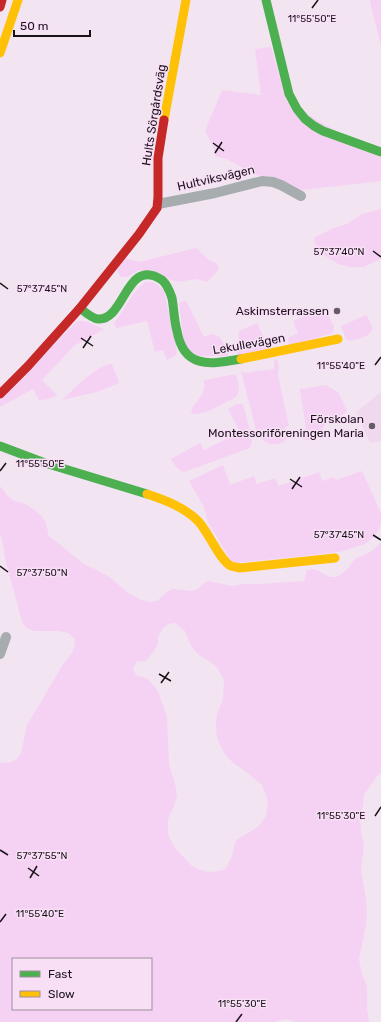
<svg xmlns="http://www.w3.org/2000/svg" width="381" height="1022" font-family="Rubik,sans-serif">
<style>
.built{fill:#f0d9ef}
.green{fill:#f5d2f3;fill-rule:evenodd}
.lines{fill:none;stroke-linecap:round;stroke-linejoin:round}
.street{stroke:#a7adaf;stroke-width:10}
.fast{stroke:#4caf50;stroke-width:9}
.slow{stroke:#ffc107;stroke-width:9}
.jam{stroke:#c62828;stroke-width:9}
.ticks{fill:none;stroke:#1a121a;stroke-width:1.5}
.poi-dot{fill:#665c65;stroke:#f8dff6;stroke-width:1.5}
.labels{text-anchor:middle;stroke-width:3;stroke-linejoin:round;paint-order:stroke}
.street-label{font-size:12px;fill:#1a121a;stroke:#f8dff6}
.poi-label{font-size:12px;fill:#1a121a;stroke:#f8dff6;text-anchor:end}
.ticks-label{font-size:10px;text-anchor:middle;fill:#1a121a;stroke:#f8dff6;stroke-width:3;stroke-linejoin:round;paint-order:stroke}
</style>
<rect width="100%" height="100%" fill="#f2e5f1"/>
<path class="built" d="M381,392v49l-11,2 -14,-31z"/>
<path class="green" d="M370,0h11v46l-10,-40z
M271,47l16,55 94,56v23l-79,9 -23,-12 -24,-3 -17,-10 -12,-6 -11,-3c-1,-9 -5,-17 -10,-25l17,-41 39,5 -6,-46z
M381,209v50l-18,8h-13l-12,-3 -14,-9 -9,-11 -1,-6 19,-10 14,-4 15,-10z
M196,248l13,12 7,3 3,6 -4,5 -8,8 -11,-3 -18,3 -39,-12 -12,7h-6l-3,-4 -1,-7 7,-8 15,4z
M146,282h7l11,8 13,62 -1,3 -9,5 -4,-10 -8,2 -8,-31 -31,7 -2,-5c12,-14 16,-30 32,-41z
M186,300l18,37 7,-3 9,3 9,16 -2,3h-31l-12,-12 -5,-41z
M325,308l9,19 -1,6 -44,13 -1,-8 10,-5 -5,-12z
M366,315c2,3 5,7 6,11 3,10 -15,13 -22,15l-4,-2 -5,-13z
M77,321h8l19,8 -30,17 -32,34 15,15c-6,4 -11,5 -18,5l-6,-11 -33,18v-7z
M257,323l10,21 6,5 -36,7 2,-25z
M275,359l2,1 2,6 -1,10 11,50 -4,1 1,7 3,2c-8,13 -24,10 -32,-2l-16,-63h2v2l31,-4v-8z
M109,364h3l7,18 -2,2 -20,8 -35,8c15,-14 28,-29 47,-36z
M236,374l3,13 -1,7 -3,4c-12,5 -31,18 -43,16l-1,-3c6,-13 15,-14 13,-31z
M326,385l12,7 9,19c-5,6 -10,4 -17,8 -10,5 -4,22 -21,21 -5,0 -8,-1 -11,-5v-5l8,-1 -6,-40z
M237,404h5l2,3 8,34 -2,7 -66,24c-7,-2 -9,-7 -13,-13l29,-16 4,7 36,-18 -12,-23z
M223,465l7,20 24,-9 3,8 18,-6 4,8 40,-14 3,9 12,-4 2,3 26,-9 19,42v10l-2,7 -4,6 -10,8 -25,8 -103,11 -6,-2 -23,-39 -4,-15 -15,-26z
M0,486c4,4 6,9 10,12 4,4 10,4 15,6 13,7 23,15 23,31l36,29 13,6 14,8 16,14 14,8 8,2 8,-1 11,-10 5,-2 19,2 6,-2 5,-5 5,-3 24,5 11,-2h17l44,-3 3,-11 7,-1c17,8 20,14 35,-2 2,-3 4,-6 6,-8 3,-3 8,-3 11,-5 6,-3 11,-7 15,-12v231l-4,3 -13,19 -1,10 -3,13 1,14 3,12 -3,25 5,31 1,13 -1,12 -7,34 3,15 5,12v22l2,14h-74c-7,-4 -12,-3 -19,0h-276v-260l9,1 8,-4 4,-6 6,-28 4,-7 10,-16 22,-38 9,-11 3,-9 -1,-6 -6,-5 -11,-2h-23l-8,-3 -3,-5 -3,-8 -4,-16 -11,-40 -3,-21 -2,-2zM175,623l10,8 6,15 7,8 18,12 8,14 -1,19 -6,15 -1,11 1,13 7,15 8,9 13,9 17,14 6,16 -2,15 -8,11 -22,13 -4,16 -6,12 -6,3 -12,1 -10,-3 -7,-4 -16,-17 -7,-13v-16l6,-13 3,-10 -2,-13 -6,-18 -2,-48 -9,-26 -10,-12 -12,-4 -3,-6 3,-7 9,-1 7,-7 6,-10v-7l5,-9 6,-4zM13,959h138v50h-138z"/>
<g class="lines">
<path class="street" d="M158,204l57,-11 47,-12 11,1 8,3 20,11
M0,654l6,-17"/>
<path class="fast" d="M266,0l23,94 8,15 8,10 9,7 9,5 58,21
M80,308c5,4 11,10 18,11 27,2 28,-63 64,-39 5,4 8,12 10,18 2,11 2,22 5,33 7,39 34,33 64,28
M0,446l45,17 102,31"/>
<path class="slow" d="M0,53l18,-53
M164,120l22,-120
M241,359l97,-20
M147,494c18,6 37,13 51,27 10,10 22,40 33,45 2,1 6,1 9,2l95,-10"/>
<path class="jam" d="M0,7l2,-7
M0,394l28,-28 52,-58 59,-74 18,-26 1,-11v-39l6,-38"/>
</g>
<path class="ticks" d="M312,8l6,-8M213,143l11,8M215,153l7,-11M373,251l8,6M0,283l8,6M81,338l12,8M83,348l8,-12M375,365l6,-8M0,471l6,-8M290,479l12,8M292,489l8,-12M373,535l8,5M0,566l8,6M159,674l12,7M161,683l8,-11M375,816l6,-9M0,850l8,5M28,868l11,8M30,878l7,-12M0,922l6,-8M236,1022l6,-8"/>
<g class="poi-dot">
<circle cx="337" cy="311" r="4"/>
<circle cx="372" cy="426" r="4"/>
</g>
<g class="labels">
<g class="street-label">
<text transform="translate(154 115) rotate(-81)" y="4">Hults Sörgårdsväg</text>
<text transform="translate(216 178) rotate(-13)" y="4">Hultviksvägen</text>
<text transform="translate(249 344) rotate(-10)" y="4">Lekullevägen</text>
</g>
<g class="poi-label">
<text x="329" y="315">Askimsterrassen</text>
<text x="364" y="423">Förskolan<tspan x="364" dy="14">Montessoriföreningen Maria</tspan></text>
</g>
</g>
<g class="ticks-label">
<text x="312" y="22">11°55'50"E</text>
<text x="339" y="255">57°37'40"N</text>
<text x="42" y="292">57°37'45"N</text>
<text x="341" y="369">11°55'40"E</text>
<text x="40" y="467">11°55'50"E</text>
<text x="339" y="538">57°37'45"N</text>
<text x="42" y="576">57°37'50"N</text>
<text x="341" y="819">11°55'30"E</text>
<text x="42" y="859">57°37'55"N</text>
<text x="40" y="917">11°55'40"E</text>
<text x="242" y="1007">11°55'30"E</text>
</g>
<rect x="12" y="958" width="140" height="52" fill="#f8dff6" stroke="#9f8d9e"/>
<rect x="20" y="971" width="20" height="6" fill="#4caf50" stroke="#9f8d9e"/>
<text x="48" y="978" font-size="12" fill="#1a121a">Fast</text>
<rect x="20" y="991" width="20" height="6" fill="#ffc107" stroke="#9f8d9e"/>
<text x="48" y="998" font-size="12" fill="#1a121a">Slow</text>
<path d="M14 30v6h76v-6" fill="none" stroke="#1a121a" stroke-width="2"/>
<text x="20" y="30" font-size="12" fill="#1a121a" stroke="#f8dff6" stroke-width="3" paint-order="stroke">50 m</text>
</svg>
